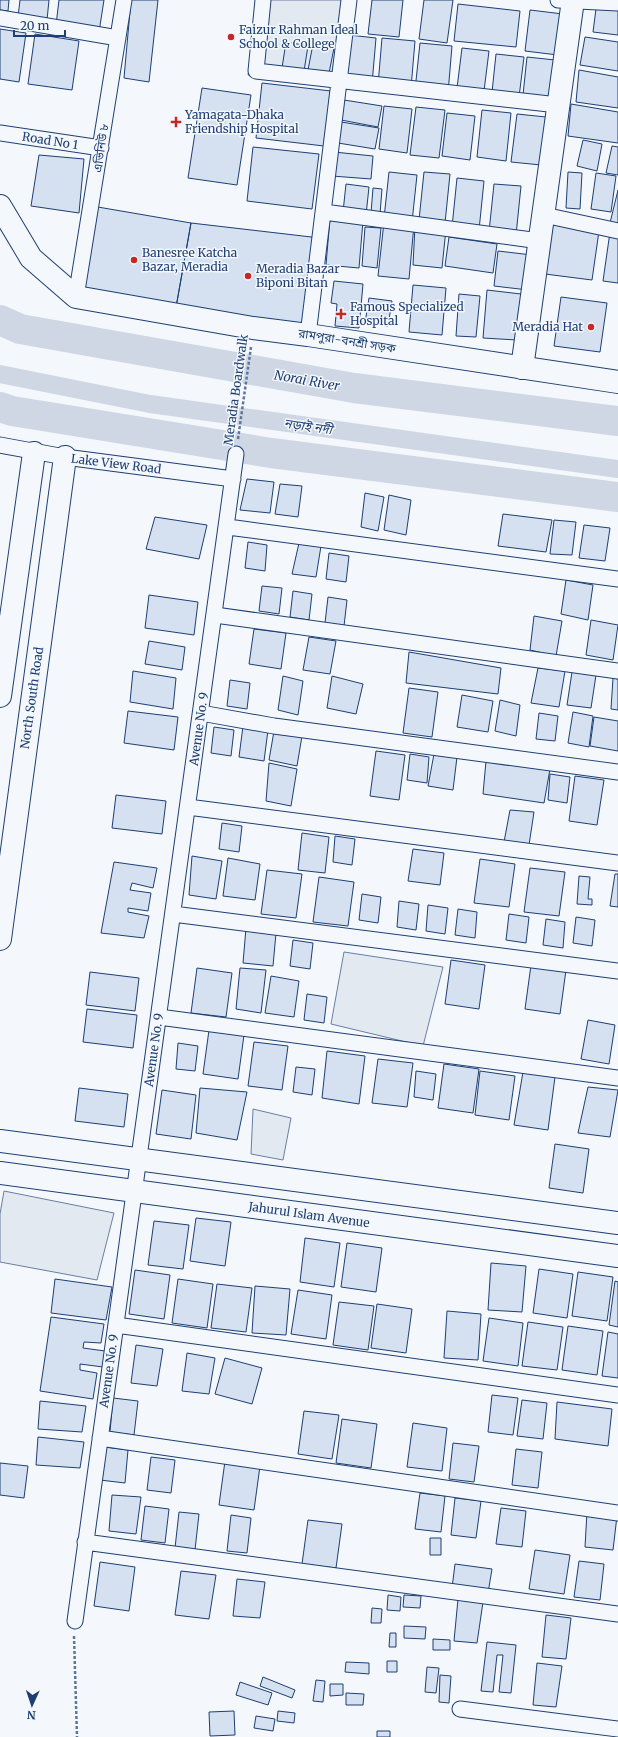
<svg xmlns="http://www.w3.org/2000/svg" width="618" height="1737" font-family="Merriweather,'Noto Sans Bengali',serif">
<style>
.green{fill:#e3e9f0;stroke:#687fa3}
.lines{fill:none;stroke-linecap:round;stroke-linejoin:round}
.canal{stroke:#cfd7e4;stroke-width:18}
.river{stroke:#cfd7e4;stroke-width:30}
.building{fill:#d5e0f0;stroke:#1d3f73}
.street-casing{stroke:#1d3f73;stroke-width:17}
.secondary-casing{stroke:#1d3f73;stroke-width:24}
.primary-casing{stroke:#1d3f73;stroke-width:24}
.path{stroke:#5e769c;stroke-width:2.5;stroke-dasharray:3 2;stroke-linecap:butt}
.street{stroke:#f4f7fb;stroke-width:15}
.secondary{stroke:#f4f7fb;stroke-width:22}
.primary{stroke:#f4f7fb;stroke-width:22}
.poi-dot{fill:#c62828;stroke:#f4f7fb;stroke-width:1.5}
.labels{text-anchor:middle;stroke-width:3;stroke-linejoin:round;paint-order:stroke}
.poi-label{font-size:12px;fill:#1d3f73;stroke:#f4f7fb;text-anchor:start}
.street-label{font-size:12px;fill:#1d3f73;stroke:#f4f7fb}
.water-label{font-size:13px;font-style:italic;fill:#1d3f73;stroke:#f4f7fb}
</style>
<rect width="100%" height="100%" fill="#f4f7fb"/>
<path class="green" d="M260,0h89l-9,85 -92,-10z
M344,952l99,15 -20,79 -92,-22z
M253,1109l38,9 -8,42 -32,-6z
M4,1191l110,22 -17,67 -97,-18v-48z"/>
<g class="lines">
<path class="canal" d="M0,374l150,30 468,65"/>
<path class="river" d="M0,320l20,9 334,59 264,33
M0,407l12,4 259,42 347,44"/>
</g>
<path class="building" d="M0,0h9l-1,11 -8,-1z
M20,0h29l-2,20 -29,-3z
M59,0h45l-5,32 -43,-7z
M131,0h27l-9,82 -25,-4z
M372,0h31l-4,37 -31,-3z
M424,0h29l-6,43 -28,-4z
M597,1l21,3v31l-25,-3z
M458,4l62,7 -4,36 -62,-6z
M530,10l33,4 -5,41 -33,-4z
M0,29l26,4 -7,49 -19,-3z
M35,34l44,7 -7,49 -44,-6z
M349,35l27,3 -4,46 -27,-2z
M585,37l33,5v29l-38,-6z
M382,38l33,3 -4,47 -33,-3z
M286,42l22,4 -4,25 -22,-3z
M420,43l32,3 -4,47 -33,-3z
M313,44l21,4 -5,25 -21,-3z
M462,48l27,3 -6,48 -27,-3z
M496,54l28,3 -6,48 -27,-3z
M527,57l28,3 -6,47 -27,-3z
M579,70l39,7v31l-42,-6z
M262,83l69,8 -7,55 -68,-8z
M202,88l49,7 -14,90 -49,-7z
M344,100l38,6 -4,21 -37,-7z
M571,104l47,8v31l-50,-7z
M384,106l28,3 -5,44 -28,-4z
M416,107l29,3 -6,48 -29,-3z
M482,110l29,3 -5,48 -29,-4z
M447,113l28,3 -5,44 -28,-4z
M517,114l29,3 -5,48 -30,-3z
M341,122l38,6 -4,21 -37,-6z
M583,140l19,4 -5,27 -20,-5z
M612,146l6,1v28l-12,-2z
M253,147l66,7 -7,55 -65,-8z
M334,152l39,4 -2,23 -39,-3z
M39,155l45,4 -5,54 -48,-7z
M389,172l28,3 -5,47 -28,-4z
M424,172l26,2 -5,49 -26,-3z
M568,172l14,1 -2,36 -14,-1z
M596,173l20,3 -5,36 -20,-3z
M457,178l27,3 -5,49 -27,-3z
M346,184l23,3 -3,28 -23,-3z
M494,184l27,2 -5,49 -27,-3z
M373,188l9,1 -2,25 -9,-1z
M618,190v40l-9,-3z
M92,206l99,17 -16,90 -99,-16z
M330,218l33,3 -4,47 -33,-3z
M384,222l30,3 -5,54 -31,-3z
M191,223l129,15 -12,97 -133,-22z
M552,224l47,7 -7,49 -47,-6z
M415,226l31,3 -4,39 -29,-3z
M365,227l16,1 -4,40 -15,-2z
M610,232l8,1v50l-15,-2z
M449,237l48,7 -4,29 -48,-7z
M498,251l34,4 -4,35 -34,-4z
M334,281l29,3 -4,44 -24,-2 2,-22 -6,-1z
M413,285l33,3 -4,47 -33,-3z
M487,290l34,4 -4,46 -34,-2z
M459,294l21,2 -4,41 -20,-1z
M561,297l46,6 -7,49 -46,-6z
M369,298l23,3 -4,25 -23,-3z
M247,479l27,3 -4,31 -30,-3z
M280,484l22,2 -4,31 -23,-3z
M365,493l19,4 -6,34 -17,-4z
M389,495l22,5 -5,35 -22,-5z
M503,514l49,6 -6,32 -48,-6z
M155,517l52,8 -8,34 -53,-10z
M554,520l22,2 -4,33 -22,-1z
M584,525l26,3 -5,33 -26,-3z
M248,542l19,3 -2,26 -20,-3z
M299,543l22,3 -5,31 -24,-3z
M329,553l20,3 -3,26 -20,-3z
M566,580l27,5 -5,35 -27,-6z
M262,586l20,2 -3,26 -20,-3z
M293,591l19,3 -3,26 -19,-3z
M149,595l49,7 -4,33 -49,-7z
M328,597l19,3 -3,26 -19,-3z
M534,616l28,5 -6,35 -26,-6z
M591,620l27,5 -5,35 -27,-5z
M254,629l32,4 -5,36 -32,-5z
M309,637l27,4 -6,33 -27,-4z
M149,641l36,6 -3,23 -37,-6z
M409,652l92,16 -3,26 -92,-11z
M538,668l27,3 -6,36 -28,-4z
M133,671l43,7 -3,31 -43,-7z
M572,672l24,3 -5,33 -24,-3z
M283,676l20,5 -5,34 -20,-5z
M332,676l31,8 -7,30 -29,-6z
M613,678l5,1v31l-7,-1z
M230,680l20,3 -3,26 -20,-3z
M409,688l29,4 -6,45 -29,-4z
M462,695l31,6 -5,31 -31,-5z
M500,700l20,5 -4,31 -21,-5z
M128,711l50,6 -4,33 -50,-7z
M573,712l20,4 -4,31 -21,-4z
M539,713l19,3 -3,25 -19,-2z
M594,717l24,4v30l-28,-5z
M243,726l25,4 -4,31 -25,-4z
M214,727l20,3 -3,26 -20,-3z
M274,731l28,5 -5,30 -28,-6z
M376,751l29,4 -6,45 -29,-4z
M410,754l19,3 -2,26 -20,-3z
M434,754l23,3 -4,33 -25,-4z
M486,761l64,8 -6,34 -61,-9z
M269,763l28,6 -6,37 -25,-5z
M550,774l20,3 -3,26 -19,-3z
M575,776l29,4 -7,45 -28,-4z
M116,795l50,6 -4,33 -50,-6z
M510,810l24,2 -5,33 -25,-3z
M222,823l20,3 -3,26 -20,-3z
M302,833l27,4 -4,36 -27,-3z
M335,836l20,3 -3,26 -19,-3z
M413,849l31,4 -4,32 -32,-4z
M192,856l30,5 -6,38 -27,-4z
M228,858l32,6 -5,36 -32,-4z
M480,859l35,5 -6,43 -35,-4z
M114,862l43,6 -4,20 -21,-5 -2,7 21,3 -3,18 -20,-3v4l21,4 -5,22 -43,-5z
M530,868l35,4 -6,44 -35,-4z
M267,870l35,4 -6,44 -35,-4z
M615,874h3v33l-8,-1z
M579,876l11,1 -2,22h4v6l-15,-1z
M319,877l35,5 -6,44 -35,-4z
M362,894l19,3 -3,26 -19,-3z
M399,901l20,3 -3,26 -19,-3z
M428,905l20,3 -3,26 -19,-3z
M458,909l19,3 -2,26 -20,-3z
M509,914l20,3 -3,26 -20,-3z
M576,917l19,3 -3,26 -19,-3z
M546,919l19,3 -2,26 -20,-3z
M246,928l30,5 -3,33 -30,-3z
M293,940l20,3 -3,26 -20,-3z
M451,960l34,5 -6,44 -34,-5z
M531,965l35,5 -6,44 -35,-5z
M197,968l35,5 -6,44 -35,-4z
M240,968l26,2 -5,43 -25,-4z
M90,972l49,6 -4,33 -49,-6z
M271,976l28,5 -5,36 -29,-4z
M307,994l20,3 -3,26 -20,-3z
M87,1009l50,6 -4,33 -50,-6z
M588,1020l27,5 -6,39 -28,-5z
M209,1030l35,5 -6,44 -35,-5z
M254,1042l34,4 -6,44 -34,-4z
M178,1043l20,3 -3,25 -19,-2z
M327,1051l38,5 -6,48 -37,-6z
M378,1059l35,4 -6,44 -35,-4z
M444,1064l35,5 -6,44 -35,-5z
M296,1067l19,2 -3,26 -19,-3z
M416,1071l20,3 -3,26 -19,-3z
M480,1071l35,5 -6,44 -34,-5z
M523,1072l32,5 -7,53 -34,-5z
M588,1087l30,3 -8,47 -32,-4z
M79,1088l49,6 -4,33 -49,-6z
M200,1088l47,4 -10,48 -41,-7z
M162,1090l34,5 -5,44 -35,-5z
M555,1144l34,5 -6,44 -34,-5z
M196,1218l35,4 -6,44 -35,-5z
M154,1221l35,4 -6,44 -35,-4z
M305,1238l35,5 -6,44 -34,-5z
M347,1243l35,5 -6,44 -35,-5z
M491,1263l35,3 -4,46 -34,-2z
M539,1269l34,5 -6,44 -34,-5z
M135,1270l35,5 -6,44 -35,-5z
M578,1272l35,5 -6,44 -35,-5z
M55,1279l57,8 -6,33 -55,-7z
M178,1279l35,5 -6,44 -35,-5z
M615,1281l3,1v45l-9,-2z
M217,1284l35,4 -6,44 -35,-4z
M255,1286l35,3 -4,46 -34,-2z
M298,1290l34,5 -6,44 -35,-5z
M339,1302l35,4 -6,44 -35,-5z
M377,1304l35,5 -6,44 -35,-5z
M447,1311l34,3 -3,46 -34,-2z
M51,1317l53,7 -3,19 -17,-1 -1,6 22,3 -2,16 -23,-3v6l17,3 -4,26 -53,-8z
M489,1318l34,5 -5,43 -35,-5z
M528,1322l35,5 -6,43 -35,-4z
M568,1326l35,5 -6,44 -35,-5z
M608,1332l10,2v44l-16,-2z
M136,1345l27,4 -6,37 -26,-3z
M187,1353l28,5 -6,36 -27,-3z
M225,1358l37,10 -10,36 -37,-10z
M492,1395l26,3 -5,37 -25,-3z
M113,1398l25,3 -4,34 -24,-3z
M522,1400l25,3 -4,36 -26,-3z
M40,1401l46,5 -4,26 -44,-3z
M557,1402l55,7 -4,37 -53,-7z
M304,1411l35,4 -7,44 -34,-5z
M342,1419l35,5 -6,44 -35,-5z
M413,1423l34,5 -5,43 -35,-4z
M38,1437l46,5 -4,26 -44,-3z
M453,1443l26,3 -5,36 -25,-3z
M104,1447l24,3 -3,33 -25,-3z
M516,1449l26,3 -4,36 -26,-3z
M151,1457l24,3 -4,33 -24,-3z
M225,1461l35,5 -6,44 -35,-5z
M0,1463l28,3 -4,32 -24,-3z
M420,1493l25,3 -4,36 -26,-3z
M112,1495l29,2 -5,37 -27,-3z
M455,1498l26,3 -5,37 -25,-3z
M145,1506l24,3 -4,34 -24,-3z
M501,1508l25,3 -4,36 -26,-3z
M179,1512l20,2 -4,36 -20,-2z
M587,1512l30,4 -4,34 -28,-3z
M231,1515l20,3 -4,35 -20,-2z
M308,1520l34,4 -6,44 -34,-4z
M430,1538h11v17h-11z
M535,1550l35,5 -6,39 -35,-5z
M579,1561l25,3 -4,36 -26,-3z
M100,1562l35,5 -6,44 -35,-5z
M455,1564l37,5 -4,24 -36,-5z
M181,1571l35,4 -7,44 -34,-4z
M237,1579l28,3 -5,36 -27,-2z
M388,1595l13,2 -1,14 -13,-1z
M404,1595l17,1 -1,12 -17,-1z
M458,1599l25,3 -6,41 -23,-2z
M372,1608l10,1 -1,14h-10z
M546,1615l25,3 -5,41 -24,-2z
M404,1626l22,1 -1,12 -21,-1z
M390,1633h6v14h-7z
M433,1639l17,1v10h-17z
M487,1642l29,3 -5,48 -12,-1 4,-37h-6l-4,37 -12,-1z
M387,1661h10v11h-10z
M346,1662l23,1v11l-24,-2z
M537,1663l25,3 -6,41 -23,-2z
M427,1667l12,1 -3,25 -11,-1z
M440,1675l11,1 -2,27 -10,-1z
M263,1677l32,13 -3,8 -32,-12z
M316,1680l9,1 -2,21 -10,-1z
M240,1682l32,11 -4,12 -32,-10z
M330,1684h13v11l-13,1z
M346,1693l18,1 -1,11h-17z
M234,1711l1,24 -25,1 -1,-24z
M278,1711l17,2 -1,10 -17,-2z
M256,1716l19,3 -2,12 -19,-3z
M377,1731h13v6h-13z"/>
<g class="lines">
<defs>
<path id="street" d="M263,0l-7,71 302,34
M558,0l60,3
M0,18l118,20
M0,133l101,15
M324,212l216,29
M544,215l74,16
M76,297l48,-297
M308,335l41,-335
M0,445l65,12 168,22
M228,527l390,52
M215,615l403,56
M201,713l73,13 344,46
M188,807l430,56
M173,914l445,57
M159,1017l459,61
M116,1325l502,70
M100,1438l518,75
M85,1542l533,72
M75,1621l161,-1167
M460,1709l158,20"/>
<path id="secondary" d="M522,368l51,-368
M0,696l34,-243
M0,939l65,-482
M0,1141l618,82
M0,1173l618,83"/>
<path id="primary" d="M0,206l31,52 45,39 177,31 55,7 310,47"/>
</defs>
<use href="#street" class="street-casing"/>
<use href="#secondary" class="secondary-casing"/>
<use href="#primary" class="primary-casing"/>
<path class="path" d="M238,439l13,-92
M74,1636l3,101"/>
<use href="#street" class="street"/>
<use href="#secondary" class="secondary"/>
<use href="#primary" class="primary"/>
</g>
<g class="poi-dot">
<circle cx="231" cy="37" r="4"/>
<path d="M174 116h4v4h4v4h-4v4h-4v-4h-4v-4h4z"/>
<circle cx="134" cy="260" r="4"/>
<circle cx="248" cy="276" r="4"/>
<path d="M339 308h4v4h4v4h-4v4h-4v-4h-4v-4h4z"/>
<circle cx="591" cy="327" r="4"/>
</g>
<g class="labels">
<g class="poi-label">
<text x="239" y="34">Faizur Rahman Ideal<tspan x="239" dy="14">School &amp; College</tspan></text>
<text x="185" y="119">Yamagata-Dhaka<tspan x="185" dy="14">Friendship Hospital</tspan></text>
<text x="142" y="257">Banesree Katcha<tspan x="142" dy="14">Bazar, Meradia</tspan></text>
<text x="256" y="273">Meradia Bazar<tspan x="256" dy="14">Biponi Bitan</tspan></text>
<text x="350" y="311">Famous Specialized<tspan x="350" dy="14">Hospital</tspan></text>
<text x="583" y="331" text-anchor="end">Meradia Hat</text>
</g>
<g class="street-label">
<text transform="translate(50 141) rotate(9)" y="4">Road No 1</text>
<text transform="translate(101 148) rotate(-82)" y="4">এভিনিউ ৮</text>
<text transform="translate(347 341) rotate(9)" y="4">রামপুরা-বনশ্রী সড়ক</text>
<text transform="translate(236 390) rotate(-82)" y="4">Meradia Boardwalk</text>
<text transform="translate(116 464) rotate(7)" y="4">Lake View Road</text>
<text transform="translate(32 698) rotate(-82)" y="4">North South Road</text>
<text transform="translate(199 729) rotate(-82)" y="4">Avenue No. 9</text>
<text transform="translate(154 1050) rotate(-82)" y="4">Avenue No. 9</text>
<text transform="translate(309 1215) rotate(8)" y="4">Jahurul Islam Avenue</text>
<text transform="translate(109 1371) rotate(-82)" y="4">Avenue No. 9</text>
</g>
<g class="water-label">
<text transform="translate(307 380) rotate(10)" y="5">Norai River</text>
<text transform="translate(308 426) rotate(8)" y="5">নড়াই নদী</text>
</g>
</g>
<g transform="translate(32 1705) rotate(183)" stroke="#f4f7fb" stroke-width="3" paint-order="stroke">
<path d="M0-3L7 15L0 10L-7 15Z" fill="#1d3f73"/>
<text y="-6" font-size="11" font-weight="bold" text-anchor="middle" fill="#1d3f73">N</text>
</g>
<path d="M14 30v6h51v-6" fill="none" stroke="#1d3f73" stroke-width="2"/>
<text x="20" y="30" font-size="12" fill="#1d3f73" stroke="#f4f7fb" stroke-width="3" paint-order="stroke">20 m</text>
</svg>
